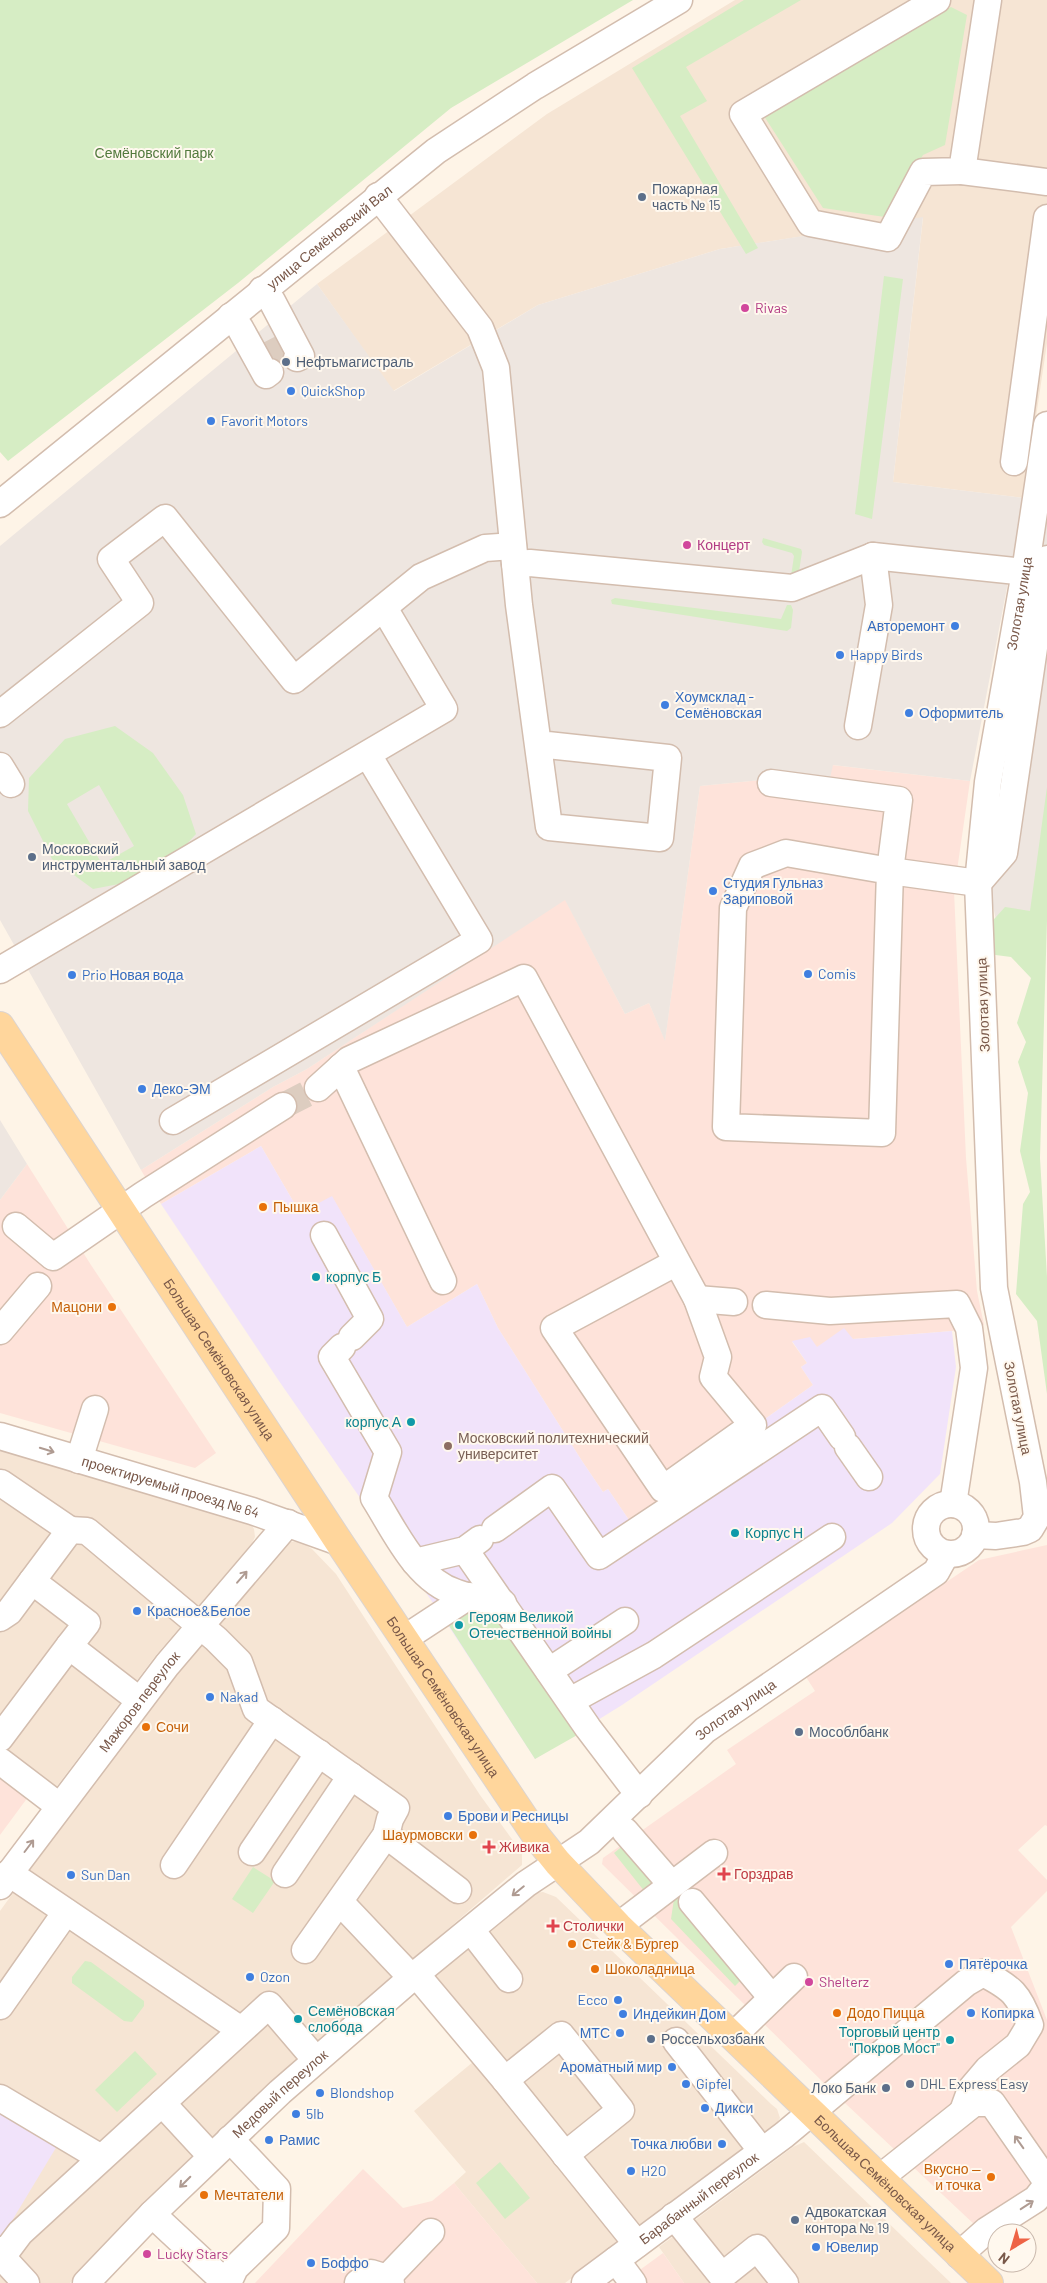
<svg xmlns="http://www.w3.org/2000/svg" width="1047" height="2283" font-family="Barlow,sans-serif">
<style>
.residential{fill:#f6e5d4}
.commercial{fill:#fee3da}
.industrial{fill:#eee6e0}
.education{fill:#f1e3fa}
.green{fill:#d6edc4;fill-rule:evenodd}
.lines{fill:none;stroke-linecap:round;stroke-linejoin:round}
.minor-tunnel{stroke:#ddcdc0;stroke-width:26;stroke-dasharray:26 13;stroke-linecap:butt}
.minor-casing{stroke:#d3bdae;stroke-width:29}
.major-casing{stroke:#dcd4d0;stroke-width:30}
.minor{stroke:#fff;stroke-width:26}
.major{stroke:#ffd69c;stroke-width:28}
.oneway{stroke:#af9b92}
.service-dot{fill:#5c6f8a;stroke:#fff8ee;stroke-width:2}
.hotel-dot{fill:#d1479c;stroke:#fff8ee;stroke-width:2}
.shop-dot{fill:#3f7fe0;stroke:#fff8ee;stroke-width:2}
.food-dot{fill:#e8710a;stroke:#fff8ee;stroke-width:2}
.culture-dot{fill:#0f9aa8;stroke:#fff8ee;stroke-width:2}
.education-dot{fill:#8d6e63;stroke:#fff8ee;stroke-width:2}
.health-dot{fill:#e0444e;stroke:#fff8ee;stroke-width:2}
.labels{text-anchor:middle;stroke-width:4;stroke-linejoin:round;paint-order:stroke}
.park-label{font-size:14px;fill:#527a3d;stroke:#fff8ee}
.service-label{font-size:14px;fill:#4e5e75;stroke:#fff8ee;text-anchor:start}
.street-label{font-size:14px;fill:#795849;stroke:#fff8ee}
.hotel-label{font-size:14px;fill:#b23c85;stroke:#fff8ee;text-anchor:start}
.shop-label{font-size:14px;fill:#366cbe;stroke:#fff8ee;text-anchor:start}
.food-label{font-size:14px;fill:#c56008;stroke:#fff8ee;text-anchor:start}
.culture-label{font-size:14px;fill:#0d838f;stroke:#fff8ee;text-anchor:start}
.education-label{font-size:14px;fill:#785e54;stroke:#fff8ee;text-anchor:start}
.health-label{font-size:14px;fill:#be3a42;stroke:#fff8ee;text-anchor:start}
</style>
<rect width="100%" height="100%" fill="#fef4e7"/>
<path class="residential" d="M735,0h312v343l-23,155 -131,-16 30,-264 -203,31 -182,56 -145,86 -76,-107 230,-170z
M0,1448l251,76 3,5 1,8 -4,8 -95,110 -111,147 -45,-31z
M299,1541l13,8 24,25 144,221 42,58v12l-199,172 -124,112 -60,60 -69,74h-70v-372l148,-204 132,-156 11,-9z
M543,1892l13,5 215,207 6,5 3,9 -5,7 -210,158h-28l-83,-100 12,-11 -52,-61 65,-54 -59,-69 17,-14 -1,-4 97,-77z
M804,2142l147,141h-267l-25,-36 134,-100z"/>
<path class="commercial" d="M832,765l138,16 -16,110 12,267 11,133 7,34 -32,6 -100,8 -35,8 -25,-5 15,21 -6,4 12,18 -51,36 6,10 -139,89 -21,-31 -5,3 -21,-31 -84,-133 -21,-44 -70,43 -75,-130 -32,16 -39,-67 -100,58 -20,-34 132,-83 34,-18 258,-170 60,115 24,-11 16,37 35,-254 91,-9 39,1z
M27,1164l64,101 125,188 -21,15 -195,-55v-213z
M1047,1545v281l-2,-1 -27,25 29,30v11l-36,36 36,93v159l-71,47 -146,-137 -228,-225 1,-6 133,-94 -9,-14 88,-59 -9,-14 173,-117z
M0,1771l31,22 -31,42z
M363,2169l40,39 29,-7 22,-18 83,100h-282z
M663,2253l21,30h-62z"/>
<path class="industrial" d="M923,217l-30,265 131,16 -54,283 -137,-16 -3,13 -39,-1 -91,9 -35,255 -16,-38 -24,11 -60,-114 -258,169 -34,18 -132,83 -141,-250v-374l317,-262 77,107 144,-86 182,-56z
M1047,499v421l-50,5 -9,-43z
M0,1120l27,44 -27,36z"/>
<path class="education" d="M261,1146l39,67 32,-17 75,131 70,-43 21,44 84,133 21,31 5,-3 21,31 139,-89 -6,-10 51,-36 -12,-18 6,-4 -15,-22 18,-4 7,10 27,-19 9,11 99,-8 4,36 -16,107 -48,49 -270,182 -87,54 -95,-146 -161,-232 -118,-177z
M0,2105l60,36 -53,88 7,24 -14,24z"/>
<path class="green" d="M0,0h633l-182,108 -213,175 -230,178 -8,-9z
M744,0h57l-115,67 21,34 -27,15 78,132 -12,6 -114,-186z
M951,7l16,8 -22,130 -22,10 -38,62 -62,-9 -59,-92z
M884,276l19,3 -31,240 -17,-5z
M763,538l38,11 1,3 -4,26 -7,-2 3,-20 -2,-3 -28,-8 -2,-3z
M615,598l166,21 6,-14h4l2,5 -2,18 -4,3 -175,-27 -1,-4z
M115,726l38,27 30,42 13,39 -26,28 -25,17 -52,10 -41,-30 -24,-48 1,-33 36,-39zM99,785l35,61 -32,18 -35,-60z
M1047,787v133l-7,238 7,119v117l-10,-73 -21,-27 7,-90 7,-12 -10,-41 8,-58 -10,-31 8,-20 -9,-19 14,-45 -20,-21 -23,-3 -2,-26 19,-21 25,4z
M473,1605l23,10 83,119 -44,25 -89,-138z
M625,1844l32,39 -12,9 -31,-39z
M253,1867l22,14 -22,32 -21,-14z
M675,1892l7,4 60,83 -7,7 -64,-67z
M85,1961l6,1 53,39v5l-12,16 -8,-1 -52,-38v-6z
M135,2051l22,23 -40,38 -22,-22z
M500,2162l30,36 -25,21 -29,-36z"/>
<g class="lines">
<path class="minor-tunnel" d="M262,358l27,-14
M283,1106l35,-18"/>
<defs>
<g id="minor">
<path d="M937,0l-194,114 67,109 78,15 35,-66 39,-1 26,-171"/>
<path d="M962,171l85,11"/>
<path d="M378,196l102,132 16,40 23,237 30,222 111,11 8,-80 -130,-14"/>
<path d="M262,290l10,11 29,55 -4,2"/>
<path d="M231,316l9,12 26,47 4,-3"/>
<path d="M1014,462l33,-244"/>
<path id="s1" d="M0,504l436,-353 99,-65 144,-86"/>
<path d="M515,564l15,-1 262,25 81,-32 152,16"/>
<path d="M0,714l140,-111 -29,-44 54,-41 129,162 127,-103 64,-29 28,-2"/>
<path d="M858,726l21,-121 -6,-49"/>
<path d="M0,766l11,18"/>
<path d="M771,783l128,17 -9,71 88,12 26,-30 43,-294"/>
<path d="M786,853l104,18 -8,262 -156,-6 7,-219 19,-42z"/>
<path d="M0,970l444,-261 -60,-101"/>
<path d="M341,1067l102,214"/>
<path d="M318,1088l31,-28 175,-82 173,321 21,58 -5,20 40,48 -90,64 -109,-161 123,-66"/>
<path d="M173,1121l306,-181 -111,-185"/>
<path d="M16,1226l37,31 90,-62 140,-89"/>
<path d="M324,1235l46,84 -18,18"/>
<path d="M697,1299l37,3"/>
<path d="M766,1305l64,6 127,-7 12,24 5,40 -21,136"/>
<path d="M0,1331l38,-45"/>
<path d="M342,1347l-10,10 56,95 -14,46c21,33 42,82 83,95 14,5 31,7 46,10"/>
<path id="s2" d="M0,1436l252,75 87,31"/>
<path d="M848,1447l21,30"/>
<path d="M79,1460l16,-51"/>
<path d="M1,1483l69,47"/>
<circle cx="951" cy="1529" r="25"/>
<path d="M495,1529l57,-41 47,68 223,-148 20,29"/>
<path id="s3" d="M975,1535l21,1 27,-4 7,-3 7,-12 -4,-35 -39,-194 -16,-405 10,-101 37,-210 22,-147"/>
<path d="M465,1550l123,178 51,67"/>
<path d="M415,1562l50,-12 15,-11"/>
<path d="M0,1618l9,-6 23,-31"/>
<path d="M405,1638l64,-42"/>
<path d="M549,1671l76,-50"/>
<path d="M139,1700l-70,-54 18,-23 -55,-42 38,-51 17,1 129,108 23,23 17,47 140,99 -6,11 -4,16 -81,115"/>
<path d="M570,1701l84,-46 178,-118"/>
<path d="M0,1738l69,-92"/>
<path d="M0,1761l59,45"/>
<path d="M625,1831l46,53"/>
<path d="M386,1835l72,55"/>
<path d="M252,1852l67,-99"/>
<path d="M174,1865l98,-145"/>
<path d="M9,1873l232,157"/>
<path d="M285,1874l66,-98"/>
<path id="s4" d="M0,1886l167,-221 121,-142"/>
<path d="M340,1902l71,75"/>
<path d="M692,1902l80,96"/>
<path d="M618,1926l96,-73"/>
<path d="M471,1930l38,49"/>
<path d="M416,1974l89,106 132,164"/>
<path d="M0,2006l66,-94"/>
<path d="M733,2036l61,-59"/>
<path d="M676,2041l86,110"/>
<path d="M505,2080l56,-45 60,75 -56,45"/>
<path d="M0,2098l101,60"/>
<path d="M162,2103l49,53"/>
<path d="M881,2177l93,-74h18l55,79"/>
<path d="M152,2214l74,69"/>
<path d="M674,2216l48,60 35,-28 28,35"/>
<path d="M0,2250l2,7 24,26"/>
<path d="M959,2255l27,-24 50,-32 11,-14"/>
<path d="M2,2257l18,-24 249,-228 47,55"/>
<path d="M616,2260l17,23"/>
<path d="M387,2278l44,-46"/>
<path id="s5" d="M86,2283l66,-69 128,-122 136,-118 110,-90 63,-42 116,-112 231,-158 10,-18"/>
<path d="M228,2283l7,-15 41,-40 1,-39 -47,-50"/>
<path d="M358,2283l13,-10 16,5 4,5"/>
<path id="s6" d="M585,2283l199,-148 182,-152 17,-10c29,15 36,21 47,52l-12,20 -30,24 -17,20 -8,22"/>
</g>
<g id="major">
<path id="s7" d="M0,1026l339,516 198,295 21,26 60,63 371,357"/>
</g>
</defs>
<use href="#minor" class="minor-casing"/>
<use href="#major" class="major-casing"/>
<use href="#minor" class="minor"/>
<use href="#major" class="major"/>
</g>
<defs><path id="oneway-shaft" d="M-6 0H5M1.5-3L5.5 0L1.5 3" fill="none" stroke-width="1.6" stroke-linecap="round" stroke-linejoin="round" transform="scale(1.25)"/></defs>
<g class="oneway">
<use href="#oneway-shaft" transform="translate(47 1450) rotate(17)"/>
<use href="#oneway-shaft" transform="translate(242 1577) rotate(-49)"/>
<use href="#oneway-shaft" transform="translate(29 1846) rotate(-53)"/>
<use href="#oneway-shaft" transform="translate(518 1891) rotate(141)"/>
<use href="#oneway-shaft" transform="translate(1019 2142) rotate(-125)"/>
<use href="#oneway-shaft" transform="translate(185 2182) rotate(135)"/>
<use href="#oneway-shaft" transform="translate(1027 2205) rotate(-33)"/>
</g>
<g class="service-dot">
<circle cx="642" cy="197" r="5"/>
<circle cx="286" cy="362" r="5"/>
<circle cx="32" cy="857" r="5"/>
<circle cx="799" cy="1732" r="5"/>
<circle cx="651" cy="2039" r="5"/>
<circle cx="910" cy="2084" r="5"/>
<circle cx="886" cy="2088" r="5"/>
<circle cx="795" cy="2220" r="5"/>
</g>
<g class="hotel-dot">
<circle cx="745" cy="308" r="5"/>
<circle cx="687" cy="545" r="5"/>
<circle cx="809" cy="1982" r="5"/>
<circle cx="147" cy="2254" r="5"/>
</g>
<g class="shop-dot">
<circle cx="291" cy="391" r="5"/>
<circle cx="211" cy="421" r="5"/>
<circle cx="955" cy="626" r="5"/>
<circle cx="840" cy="655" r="5"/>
<circle cx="665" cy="705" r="5"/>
<circle cx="909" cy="713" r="5"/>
<circle cx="713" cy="891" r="5"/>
<circle cx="808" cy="974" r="5"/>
<circle cx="72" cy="975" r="5"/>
<circle cx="142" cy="1089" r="5"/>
<circle cx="137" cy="1611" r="5"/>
<circle cx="210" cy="1697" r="5"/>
<circle cx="448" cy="1816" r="5"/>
<circle cx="71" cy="1875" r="5"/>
<circle cx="949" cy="1964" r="5"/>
<circle cx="250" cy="1977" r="5"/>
<circle cx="618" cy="2000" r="5"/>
<circle cx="971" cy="2013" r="5"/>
<circle cx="623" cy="2014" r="5"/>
<circle cx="620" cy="2033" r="5"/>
<circle cx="672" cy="2067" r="5"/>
<circle cx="686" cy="2084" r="5"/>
<circle cx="320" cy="2093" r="5"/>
<circle cx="705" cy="2108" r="5"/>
<circle cx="296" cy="2114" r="5"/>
<circle cx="269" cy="2140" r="5"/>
<circle cx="722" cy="2144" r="5"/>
<circle cx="631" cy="2171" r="5"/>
<circle cx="816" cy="2247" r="5"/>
<circle cx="311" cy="2263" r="5"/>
</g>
<g class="food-dot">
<circle cx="263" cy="1207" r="5"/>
<circle cx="112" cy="1307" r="5"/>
<circle cx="146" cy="1727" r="5"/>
<circle cx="473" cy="1835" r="5"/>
<circle cx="572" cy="1944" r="5"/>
<circle cx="595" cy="1969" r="5"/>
<circle cx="837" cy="2013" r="5"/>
<circle cx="991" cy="2177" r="5"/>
<circle cx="204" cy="2195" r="5"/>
</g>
<g class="culture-dot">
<circle cx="316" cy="1277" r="5"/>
<circle cx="411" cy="1422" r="5"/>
<circle cx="735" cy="1533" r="5"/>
<circle cx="459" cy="1625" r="5"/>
<circle cx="298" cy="2019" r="5"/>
<circle cx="950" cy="2040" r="5"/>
</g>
<circle class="education-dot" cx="448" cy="1446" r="5"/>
<g class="health-dot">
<path d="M486.5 1839.5h5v5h5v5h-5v5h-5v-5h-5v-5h5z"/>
<path d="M721.5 1866.5h5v5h5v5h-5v5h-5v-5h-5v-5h5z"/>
<path d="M550.5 1918.5h5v5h5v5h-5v5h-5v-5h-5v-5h5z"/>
</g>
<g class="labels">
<g class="park-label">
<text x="154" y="158">Семёновский парк</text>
</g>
<g class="service-label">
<text x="652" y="194">Пожарная<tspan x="652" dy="16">часть № 15</tspan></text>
<text x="296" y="367">Нефтьмагистраль</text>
<text x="42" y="854">Московский<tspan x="42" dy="16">инструментальный завод</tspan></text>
<text x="809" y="1737">Мособлбанк</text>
<text x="661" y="2044">Россельхозбанк</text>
<text x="920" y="2089">DHL Express Easy</text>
<text x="876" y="2093" text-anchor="end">Локо Банк</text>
<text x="805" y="2217">Адвокатская<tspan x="805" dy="16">контора № 19</tspan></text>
</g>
<g class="street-label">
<text dy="5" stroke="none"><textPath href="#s1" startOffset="424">улица Семёновский Вал</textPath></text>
<text dy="5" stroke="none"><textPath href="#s3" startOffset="991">Золотая улица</textPath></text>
<text transform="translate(983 1005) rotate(-92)" y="5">Золотая улица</text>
<text dy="5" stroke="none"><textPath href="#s7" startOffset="399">Большая Семёновская улица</textPath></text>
<text transform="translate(1018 1408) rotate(79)" y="5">Золотая улица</text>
<text dy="5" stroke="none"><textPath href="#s2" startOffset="178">проектируемый проезд № 64</textPath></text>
<text dy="5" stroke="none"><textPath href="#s7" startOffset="804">Большая Семёновская улица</textPath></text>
<text dy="5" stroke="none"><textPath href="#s4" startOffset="231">Мажоров переулок</textPath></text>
<text dy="5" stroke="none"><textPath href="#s5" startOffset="868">Золотая улица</textPath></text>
<text dy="5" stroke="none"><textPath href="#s5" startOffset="271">Медовый переулок</textPath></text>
<text dy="5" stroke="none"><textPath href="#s7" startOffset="1464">Большая Семёновская улица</textPath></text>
<text dy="5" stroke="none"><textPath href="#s6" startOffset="142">Барабанный переулок</textPath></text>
</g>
<g class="hotel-label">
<text x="755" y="313">Rivas</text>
<text x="697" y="550">Концерт</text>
<text x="819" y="1987">Shelterz</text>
<text x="157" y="2259">Lucky Stars</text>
</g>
<g class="shop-label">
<text x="301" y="396">QuickShop</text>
<text x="221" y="426">Favorit Motors</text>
<text x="945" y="631" text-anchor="end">Авторемонт</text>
<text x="850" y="660">Happy Birds</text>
<text x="675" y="702">Хоумсклад -<tspan x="675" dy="16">Семёновская</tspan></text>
<text x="919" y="718">Оформитель</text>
<text x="723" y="888">Студия Гульназ<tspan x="723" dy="16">Зариповой</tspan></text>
<text x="818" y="979">Comis</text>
<text x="82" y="980">Prio Новая вода</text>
<text x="152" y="1094">Деко-ЭМ</text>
<text x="147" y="1616">Красное&amp;Белое</text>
<text x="220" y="1702">Nakad</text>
<text x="458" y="1821">Брови и Ресницы</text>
<text x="81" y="1880">Sun Dan</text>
<text x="959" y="1969">Пятёрочка</text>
<text x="260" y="1982">Ozon</text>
<text x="608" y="2005" text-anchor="end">Ecco</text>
<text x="981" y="2018">Копирка</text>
<text x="633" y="2019">Индейкин Дом</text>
<text x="610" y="2038" text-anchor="end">МТС</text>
<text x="662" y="2072" text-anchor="end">Ароматный мир</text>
<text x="696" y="2089">Gipfel</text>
<text x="330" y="2098">Blondshop</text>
<text x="715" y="2113">Дикси</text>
<text x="306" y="2119">5lb</text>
<text x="279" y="2145">Рамис</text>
<text x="712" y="2149" text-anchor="end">Точка любви</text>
<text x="641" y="2176">H2O</text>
<text x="826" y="2252">Ювелир</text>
<text x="321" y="2268">Боффо</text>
</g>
<g class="food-label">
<text x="273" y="1212">Пышка</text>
<text x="102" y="1312" text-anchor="end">Мацони</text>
<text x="156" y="1732">Сочи</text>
<text x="463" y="1840" text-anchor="end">Шаурмовски</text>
<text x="582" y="1949">Стейк &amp; Бургер</text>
<text x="605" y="1974">Шоколадница</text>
<text x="847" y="2018">Додо Пицца</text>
<text x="981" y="2174" text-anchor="end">Вкусно —<tspan x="981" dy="16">и точка</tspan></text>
<text x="214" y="2200">Мечтатели</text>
</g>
<g class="culture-label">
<text x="326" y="1282">корпус Б</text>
<text x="401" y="1427" text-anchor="end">корпус А</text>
<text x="745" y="1538">Корпус Н</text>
<text x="469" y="1622">Героям Великой<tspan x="469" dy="16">Отечественной войны</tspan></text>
<text x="308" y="2016">Семёновская<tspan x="308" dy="16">слобода</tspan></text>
<text x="940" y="2037" text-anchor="end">Торговый центр<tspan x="940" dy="16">"Покров Мост"</tspan></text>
</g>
<g class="education-label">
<text x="458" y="1443">Московский политехнический<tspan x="458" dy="16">университет</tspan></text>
</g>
<g class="health-label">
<text x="499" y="1852">Живика</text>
<text x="734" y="1879">Горздрав</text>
<text x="563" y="1931">Столички</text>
</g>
</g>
<g transform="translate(1012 2248) rotate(218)"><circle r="24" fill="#fff8ee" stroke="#c9b8ac"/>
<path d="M0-4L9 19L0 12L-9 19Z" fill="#ee6345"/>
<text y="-8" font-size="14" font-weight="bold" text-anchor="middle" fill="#795849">N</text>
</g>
</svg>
